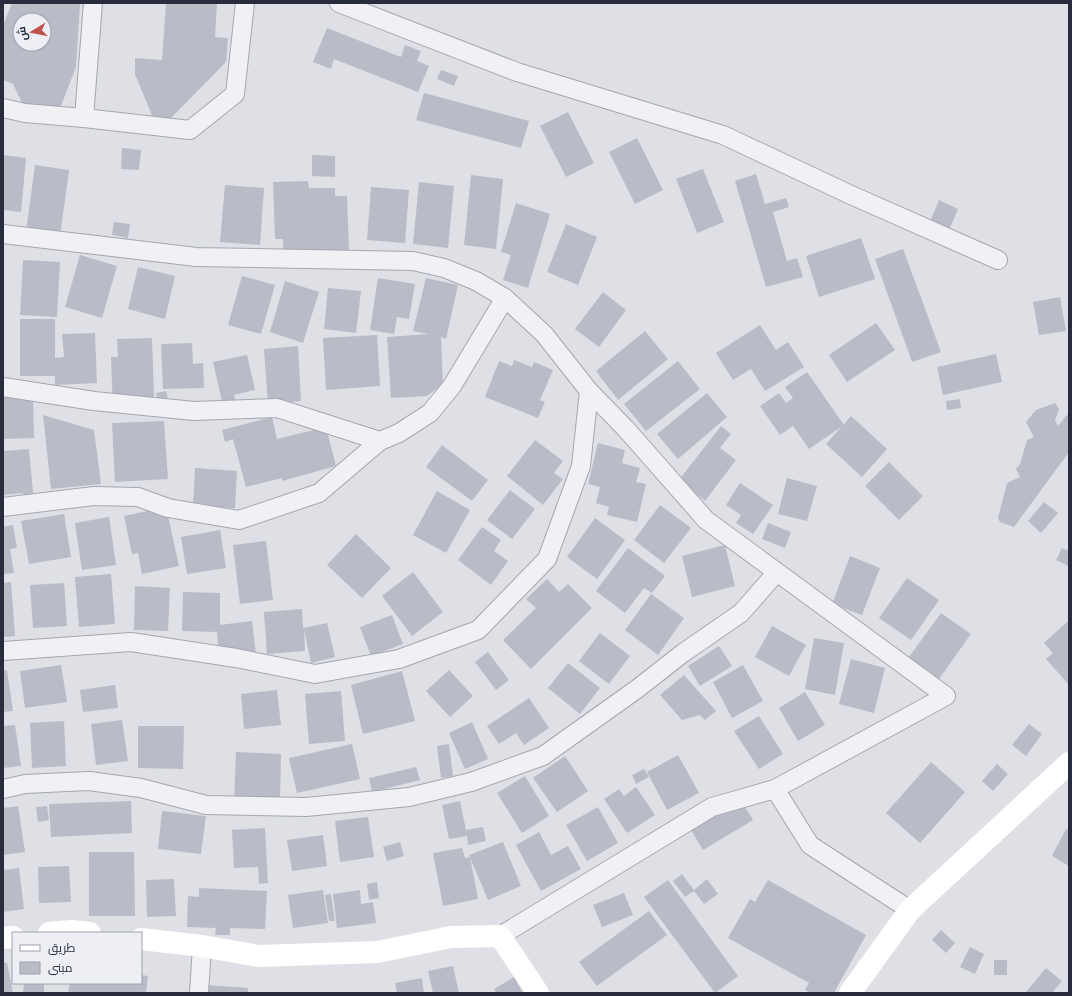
<svg xmlns="http://www.w3.org/2000/svg" width="1072" height="996" font-family="'Alegreya Sans',Cairo,sans-serif">
<style>
.building{fill:#b9bbc6;fill-rule:evenodd}
.lines{fill:none;stroke-linecap:round;stroke-linejoin:round}
.street-casing{stroke:#a4a6b0;stroke-width:20}
.street{stroke:#f1f1f5;stroke-width:18}
.secondary{stroke:#fff;stroke-width:22}
</style>
<rect width="100%" height="100%" fill="#dee0e6"/>
<path class="building" d="M12,3h68l-4,64 -17,44 -37,-8 -9,-19 -10,-4v-54zM20,20h24v24h-24z
M166,3h51l-2,34 13,1 -2,24 -56,57 -17,-1 -18,-44v-16l27,2z
M327,28l74,29 4,-12 16,6 -4,10 12,5 -11,26 -84,-33 -3,10 -18,-7z
M441,70l17,6 -4,10 -17,-7z
M424,93l105,28 -8,27 -105,-28z
M568,112l26,51 -28,14 -26,-51z
M637,138l26,52 -28,14 -26,-52z
M122,148l19,2 -2,20 -18,-1z
M3,155l23,3 -5,54 -18,-2z
M312,155l23,1v21l-23,-1z
M35,165l34,5 -9,67 -34,-5z
M703,169l21,53 -27,11 -21,-54z
M756,174l9,30 21,-6 3,9 -16,5 14,49 10,-3 6,19 -37,10 -31,-106z
M471,175l32,4 -7,70 -32,-4z
M308,181l1,7h26v8h12l2,55 -66,2v-14h-8l-2,-57z
M419,182l35,4 -6,62 -35,-4z
M225,185l39,3 -4,57 -40,-3z
M371,187l38,3 -4,53 -38,-3z
M939,200l19,9 -9,21 -19,-8z
M516,203l34,11 -22,74 -25,-8 8,-25 -10,-3z
M114,222l16,2 -2,14 -16,-3z
M566,224l31,13 -19,48 -31,-13z
M861,238l14,41 -56,18 -13,-41z
M903,249l38,103 -29,10 -37,-103z
M80,255l37,11 -15,52 -37,-11z
M23,260l37,2 -3,55 -37,-2z
M138,267l37,9 -10,43 -37,-10z
M242,276l33,9 -14,49 -33,-9z
M378,278l37,6 -6,35 -12,-2 -3,17 -24,-4z
M426,278l32,7 -12,54 -5,-2 2,47 -16,12 -36,2 -4,-61 41,-3 -15,-3z
M285,281l34,11 -16,51 -33,-11z
M328,288l33,3 -5,42 -32,-4z
M603,292l23,18 -27,37 -24,-18z
M1060,297l6,34 -27,4 -6,-33z
M20,319h35v39l9,-1 -2,-23 33,-1 2,50 -42,2v-9h-35z
M876,323l19,27 -48,32 -18,-27z
M760,325l16,25 12,-8 16,25 -39,24 -14,-22 -18,11 -17,-27z
M645,331l23,28 -50,41 -22,-29z
M377,335l3,51 -54,4 -3,-52z
M152,338l2,60 -12,13 -29,1 -2,-55h7l-1,-18z
M192,343l1,21 10,-1 1,25 -41,1 -2,-45z
M298,346l3,55 -33,3 -4,-55z
M996,354l6,28 -59,13 -6,-28z
M247,355l8,35 -21,5 2,8 -13,3 -10,-44z
M514,360l18,7 2,-5 19,8 -13,30 5,2 -7,16 -53,-21 14,-36 13,5z
M678,361l22,28 -54,42 -22,-27z
M807,372l37,53 -35,24 -16,-23 -13,9 -20,-29 19,-13 7,10 7,-5 -8,-11z
M166,391l5,19 -10,3 -5,-20z
M707,393l20,24 -49,42 -21,-25z
M33,395l1,43 -31,1v-43z
M960,399l1,9 -14,2 -1,-9z
M1055,403l4,6 -4,11 3,6 8,-10 3,-2v38l-55,75 -14,-5 -2,-4 9,-35 13,-6 -4,-8 4,-5 7,-24 7,-3 -8,-15 10,-12z
M43,415l51,15 7,54 -50,5z
M851,416l36,33 -25,28 -36,-33z
M272,417l5,22 49,-12 10,39 -54,15v-3l-36,9 -13,-48 -8,3 -3,-12z
M164,421l4,58 -53,3 -3,-59z
M721,426l10,8 -11,14 16,12 -31,41 -26,-21z
M535,440l28,21 -9,12 9,6 -20,26 -36,-29z
M598,443l27,7 -3,13 18,5 -4,14 10,2 -9,38 -30,-7 2,-8 -13,-4 4,-16 -12,-3z
M442,445l46,35 -16,21 -46,-34z
M29,449l5,54 -9,1 -2,-11 -20,2v-44z
M889,462l34,34 -24,24 -34,-34z
M195,468l42,3 -2,37 -42,-2z
M787,478l30,8 -10,35 -29,-7z
M740,483l33,22 -20,29 -17,-11 5,-8 -15,-10z
M510,490l25,19 -23,30 -25,-19z
M437,491l33,19 -24,43 -33,-18z
M1044,502l14,11 -17,20 -13,-12z
M660,505l31,23 -27,35 -30,-23z
M166,507l13,59 -37,8 -4,-21 -6,1 -8,-38z
M64,514l7,43 -42,7 -8,-43z
M109,517l7,48 -34,5 -7,-47z
M595,518l30,22 -28,39 -30,-22z
M768,523l23,9 -6,16 -23,-9z
M13,525l4,23 -7,1 4,24 -11,1v-47z
M482,527l19,13 -7,11 14,10 -17,24 -33,-25z
M220,530l6,38 -39,6 -6,-37z
M356,534l35,34 -29,30 -35,-33z
M266,541l7,59 -33,4 -7,-59z
M725,545l10,41 -43,11 -10,-41z
M628,548l37,28 -13,17 -8,-5 -19,25 -29,-22z
M1062,548l7,3 -1,15 -12,-6z
M850,556l30,12 -18,47 -30,-11z
M413,572l30,40 -31,24 -30,-40z
M111,574l4,50 -36,3 -4,-50z
M907,578l32,22 -28,40 -32,-22z
M547,579l12,13 9,-8 24,24 -61,61 -28,-29 33,-32 -10,-9z
M11,582l4,54 -12,1v-54z
M64,583l3,43 -34,2 -3,-43z
M135,586l35,2 -2,43 -34,-1z
M183,592l37,1v32l32,-4 4,33 -37,4 -2,-26 -35,-1z
M651,594l33,24 -26,37 -33,-25z
M302,609l1,19 24,-5 8,34 -24,6 -7,-34 1,22 -38,3 -3,-42z
M941,613l30,21 -32,45 -30,-22z
M392,615l11,29 -32,12 -11,-29z
M1068,621l1,1v63l-23,-26 7,-6 -9,-10z
M772,626l34,19 -17,31 -34,-19z
M600,633l30,23 -21,28 -30,-23z
M814,638l30,5 -9,52 -30,-6z
M719,646l13,20 -32,20 -12,-20z
M488,652l21,28 -13,10 -21,-28z
M851,659l34,9 -11,45 -35,-9z
M568,663l32,25 -20,26 -32,-26z
M61,665l6,37 -42,6 -5,-37z
M743,665l20,36 -31,17 -19,-36z
M7,670l6,41 -10,1v-41z
M449,670l24,26 -23,21 -24,-26z
M402,671l13,50 -52,13 -12,-49z
M684,675l32,36 -11,9 -5,-5 -18,5 -22,-25z
M115,685l3,23 -35,4 -3,-22z
M277,690l4,35 -37,4 -3,-35z
M341,691l4,50 -36,3 -4,-50z
M805,692l20,33 -27,16 -19,-33z
M529,698l20,30 -25,17 -8,-12 -17,11 -12,-18z
M759,716l24,38 -24,15 -25,-38z
M122,720l6,41 -32,4 -5,-41z
M64,721l2,45 -34,2 -2,-45z
M472,722l16,37 -23,10 -16,-36z
M1029,724l13,10 -16,22 -14,-11z
M15,725l6,41 -18,2v-42z
M138,726h46l-1,43 -45,-1z
M352,744l8,35 -63,14 -8,-35z
M449,744l4,32 -12,2 -4,-32z
M236,752l45,2 -1,49 -46,-1z
M678,755l21,38 -32,17 -20,-38z
M565,756l23,35 -31,21 -24,-34z
M931,762l34,30 -45,51 -34,-30z
M997,764l11,10 -15,17 -11,-10z
M416,767l4,13 -48,12 -3,-14z
M644,769l5,8 -13,7 -4,-9z
M525,776l24,40 -27,17 -25,-40z
M636,787l19,28 -28,18 -23,-34 15,-10 5,7z
M741,800l12,20 -50,30 -12,-20z
M131,801l1,32 -81,4 -2,-33z
M460,801l6,29 17,-3 3,14 -18,4 -1,-9 -18,3 -7,-34z
M18,806l7,46 -22,3v-47z
M47,806l2,14 -11,2 -2,-15z
M598,807l20,36 -31,18 -21,-36z
M162,811l44,5 -5,38 -43,-5z
M368,817l6,40 -34,5 -5,-41z
M265,828l3,55 -9,1 -1,-17 -24,1 -2,-38z
M1066,829l3,1v36l-17,-10z
M539,832l12,23 17,-9 13,23 -40,22 -25,-46z
M323,835l4,31 -35,5 -5,-31z
M400,842l4,14 -17,5 -4,-14z
M503,842l18,44 -33,14 -19,-45z
M462,848l3,10 5,-1 8,42 -35,7 -10,-53z
M89,852h45l1,64h-46z
M69,866l2,36 -32,1 -1,-36z
M19,868l5,41 -21,3v-42z
M682,874l12,16 13,-11 11,15 -14,10 -10,-13 -9,6 -12,-16z
M174,879l2,37 -29,1 -1,-37z
M668,880l70,96 -23,17 -71,-96z
M768,880l98,55 -32,58h-23l-6,-3 4,-7 -81,-45 22,-39 5,3z
M377,882l2,16 -10,2 -2,-16z
M199,888l68,3 -2,38 -35,-1v7h-15l1,-7 -29,-1 1,-31 11,1z
M323,890l5,33 -35,5 -5,-33z
M360,890l1,14 12,-2 3,21 -39,5 -4,-34z
M624,893l9,22 -31,12 -9,-22z
M331,894l4,27h-6l-4,-26z
M649,911l18,24 -70,51 -18,-24z
M941,930l14,13 -9,10 -14,-13z
M970,947l14,7 -9,20 -15,-7z
M994,960h13v15h-13z
M3,963h4l6,30h-10z
M453,966l6,27h-26l-5,-22z
M1046,968l16,13 -10,12h-27z
M141,975l7,1 -2,17h-78l2,-10h71z
M514,977l9,16h-27l-2,-4z
M422,978l2,15h-27l-2,-10z
M24,983h20v10h-21z
M206,985l42,3v5h-42z"/>
<g class="lines">
<defs>
<path id="street" d="M339,3l178,69 206,63 128,60 147,65
M3,108l22,5 59,5 106,12 45,-36 10,-91
M84,118l9,-115
M3,234l193,23 217,4 31,7 32,13 29,17 39,36 45,57 37,38 80,91 240,176 -171,93
M3,387l91,14 100,10 83,-3 103,33
M3,507l91,-11 44,1 30,11 71,12 80,-27 61,-52 19,-8 31,-20 22,-27 53,-88
M3,651l128,-9 105,16 79,16 84,-15 79,-29 69,-71 34,-93 8,-75
M3,789l22,-5 64,-3 52,7 65,17 100,2 103,-10 62,-15 72,-26 94,-67 46,-36 58,-40 36,-41
M500,936l212,-129 63,-18 35,56 100,65
M199,993l3,-47"/>
</defs>
<use href="#street" class="street-casing"/>
<use href="#street" class="street"/>
<path class="secondary" d="M49,933l22,-2 19,2
M3,938l10,-1
M141,939l61,7 57,10 118,-4 74,-15 49,-1 38,57
M850,993l60,-83 159,-147"/>
</g>
<rect width="1072" height="996" fill="none" stroke="#292c3c" stroke-width="8"/>
<rect x="12" y="932" width="130" height="52" fill="#edeff4" stroke="#9fa1aa"/>
<rect x="20" y="945" width="20" height="6" fill="#ffffff" stroke="#9fa1aa"/>
<text x="48" y="952" font-size="12" fill="#292c3c">طريق</text>
<rect x="20" y="962" width="20" height="12" fill="#b9bbc6" stroke="#9fa1aa"/>
<text x="48" y="972" font-size="12" fill="#292c3c">مبنى</text>
<g transform="translate(32 32) rotate(260)"><circle r="19" fill="#edeff4" stroke="#9fa1aa"/>
<path d="M0-3L7 15L0 10L-7 15Z" fill="#c1524e"/>
<text y="-6" font-size="11" font-weight="bold" text-anchor="middle" fill="#292c3c">ش</text>
</g>
</svg>
